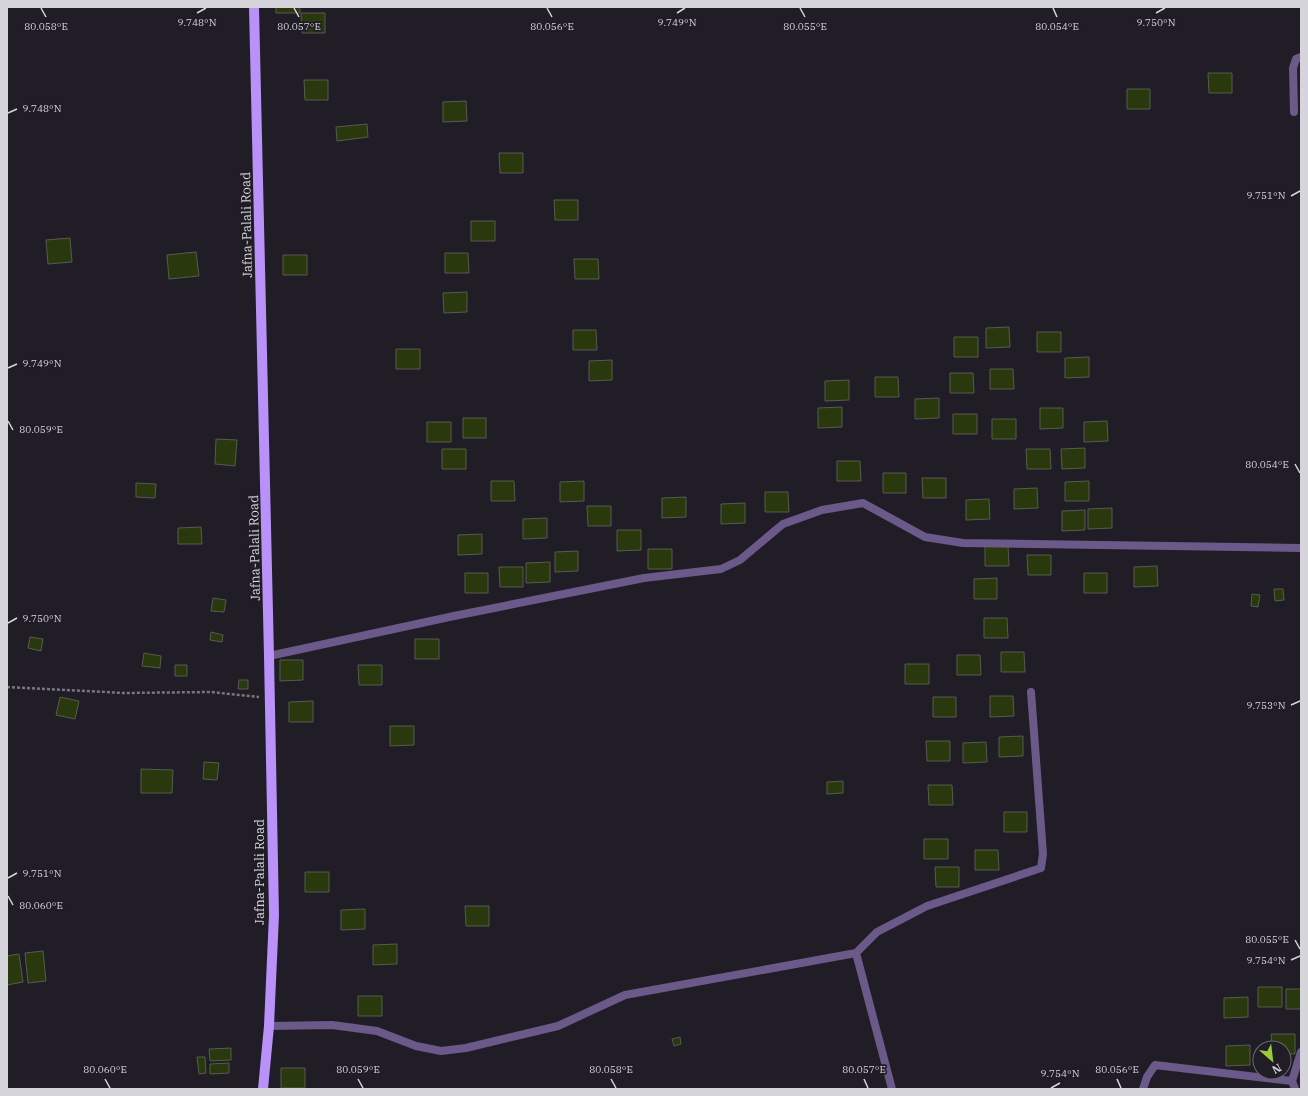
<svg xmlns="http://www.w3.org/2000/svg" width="1308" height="1096" font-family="'IBM Plex Serif',serif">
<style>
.building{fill:#2a390d;stroke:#565b4f}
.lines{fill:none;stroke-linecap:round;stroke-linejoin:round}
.path{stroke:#79767f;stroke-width:2.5;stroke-dasharray:3 2;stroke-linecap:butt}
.minor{stroke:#6b598a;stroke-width:8}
.primary{stroke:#b991f8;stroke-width:10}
.ticks{fill:none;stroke:#d7d5dc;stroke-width:1.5}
.labels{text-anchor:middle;stroke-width:3.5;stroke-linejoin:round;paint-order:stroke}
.street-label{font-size:13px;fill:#d7d5dc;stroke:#201d27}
.ticks-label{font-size:10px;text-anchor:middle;fill:#d7d5dc;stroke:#201d27;stroke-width:3.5;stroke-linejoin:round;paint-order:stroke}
</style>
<rect width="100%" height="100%" fill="#201d27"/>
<path class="building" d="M276,7h24v6h-24z
M301,13h24v20h-23z
M1208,73h24v20h-23z
M304,80h24v20h-23z
M1127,89h23v20h-23z
M466,101l1,20 -24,1v-20z
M367,124l1,13 -31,4 -1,-14z
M499,153h24v20h-23z
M554,200h24v20h-23z
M471,221h24v20h-24z
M70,238l2,24 -24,2 -2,-24z
M196,252l3,24 -30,3 -2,-24z
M445,253h23l1,20h-24z
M283,255h24v20h-24z
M574,259h24l1,20h-24z
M467,292v20l-23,1 -1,-20z
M1009,327l1,20 -24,1v-20z
M573,330h23l1,20h-24z
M1037,332h24v20h-24z
M954,337h24v20h-24z
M396,349h24v20h-24z
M1089,357v20l-24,1v-20z
M612,360v20l-23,1v-20z
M990,369h23l1,20h-24z
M950,373h23l1,20h-24z
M875,377h23l1,20h-24z
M849,380v20l-24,1v-20z
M939,398v20l-24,1v-20z
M842,407v20l-24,1v-20z
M1040,408h23v20l-23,1z
M953,414h24v20h-24z
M463,418h23v20h-23z
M992,419h24v20h-24z
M1107,421l1,20 -24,1v-20z
M427,422h24v20h-24z
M216,439l21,1 -2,26 -20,-2z
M1085,448v20l-23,1 -1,-20z
M442,449h24v20h-24z
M1026,449h24l1,20h-24z
M837,461h23l1,20h-24z
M883,473h23v20h-23z
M922,478h24v20h-23z
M491,481h23l1,20h-24z
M584,481v20l-24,1v-20z
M1089,481v20h-24v-19z
M136,483l20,1 -1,14 -19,-1z
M1037,488l1,20 -24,1v-20z
M765,492h23l1,20h-24z
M686,497v20l-24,1v-20z
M989,499l1,20 -24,1v-20z
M745,503v20l-24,1v-20z
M587,506h24v20h-23z
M1112,508v20l-24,1v-20z
M1085,510v20l-23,1v-20z
M547,518v20l-24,1v-20z
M201,527l1,17h-24v-16z
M617,530h24v20l-24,1z
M482,534v20l-24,1v-20z
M985,546h23l1,20h-24z
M648,549h24v20h-24z
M578,551v20l-23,1v-20z
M1027,555h24v20h-23z
M550,562v20l-24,1v-20z
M1157,566l1,20 -24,1v-20z
M499,567h24v20h-23z
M465,573h23v20h-23z
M1084,573h23v20h-23z
M997,578v21h-23v-20z
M1274,589h9l1,11 -9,1z
M1252,594l8,1 -2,12 -7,-1z
M213,598l13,2 -2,12 -13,-1z
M984,618h23l1,20h-24z
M211,632l12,3 -1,7 -12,-2z
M30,637l13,2 -2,12 -13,-3z
M415,639h24v20h-24z
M1001,652h23l1,20h-24z
M144,653l17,3 -1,12 -18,-2z
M957,655h23l1,20h-24z
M280,660h23v20l-23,1z
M905,664h24v20h-24z
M175,665h12v11h-12z
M358,665h24v20h-23z
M239,680h9v9h-10z
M990,696h23l1,20 -24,1z
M60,697l19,4 -4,18 -19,-4z
M933,697h23v20h-23z
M313,701v21h-24v-20z
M390,726h24v19l-24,1z
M1023,736v20l-24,1v-20z
M926,741h24v20h-23z
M986,742l1,20 -24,1v-20z
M204,762l15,1 -2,17 -14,-1z
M141,769l32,1 -1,23h-31z
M843,781v12l-16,1v-12z
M928,785h24l1,20h-24z
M1004,812h23v20h-23z
M924,839h24v20h-24z
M975,850h23l1,20h-24z
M935,867h24v20h-23z
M305,872h24v20h-24z
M465,906h24v20h-23z
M365,909v20l-24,1v-20z
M397,944v20l-24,1v-20z
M43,951l3,30 -18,2 -3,-30z
M19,954l4,28 -16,3v-29z
M1258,987h24v20h-24z
M1286,989h15v20h-15z
M358,996h24v20h-24z
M1248,997v20l-24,1v-20z
M1271,1034h24v20h-11v-6h-12z
M680,1037l1,7 -7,2 -2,-7z
M1250,1045v20l-24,1v-20z
M231,1048v12l-21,1 -1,-12z
M197,1057h8l1,16 -7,1z
M229,1063v10l-19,1v-10z
M281,1068h24v20h-24z"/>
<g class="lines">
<path class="path" d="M7,687l117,6 87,-1 48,5"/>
<path class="minor" d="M1294,112l-1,-44 3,-9 5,-2
M269,656l185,-40 190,-38 77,-9 19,-9 43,-36 39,-14 41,-7 62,34 38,6 338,5
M856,953l36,136
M269,1026l63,-1 45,6 39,15 25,5 25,-3 92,-22 67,-31 231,-42 21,-21 50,-26 114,-38 2,-14 -12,-162
M1143,1089l4,-12 8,-12 137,16
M1295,1089l-3,-8 9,-29"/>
<path class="primary" d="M254,7l15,649 5,259 -5,111 -6,63"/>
</g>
<path class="ticks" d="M41,8l5,9M294,8l5,9M547,8l5,9M800,8l5,9M1053,8l4,9M197,13l9,-5M677,13l8,-5M1156,13l9,-5M8,113l9,-4M1291,196l9,-5M8,368l9,-4M8,421l5,9M1295,464l5,9M8,623l9,-5M1291,705l9,-4M8,878l9,-5M8,896l5,9M1295,940l5,9M1291,960l9,-4M105,1079l5,9M358,1079l5,9M611,1079l5,9M864,1079l4,9M1117,1079l4,9M1051,1088l9,-5"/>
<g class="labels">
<g class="street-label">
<text transform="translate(246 225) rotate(-91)" y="5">Jafna-Palali Road</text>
<text transform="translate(254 548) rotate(-91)" y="5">Jafna-Palali Road</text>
<text transform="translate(259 872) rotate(-90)" y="5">Jafna-Palali Road</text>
</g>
</g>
<g class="ticks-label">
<text x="197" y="26">9.748°N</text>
<text x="677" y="26">9.749°N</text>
<text x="1156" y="26">9.750°N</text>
<text x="299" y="30">80.057°E</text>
<text x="805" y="30">80.055°E</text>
<text x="1057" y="30">80.054°E</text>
<text x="46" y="30">80.058°E</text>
<text x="552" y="30">80.056°E</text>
<text x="42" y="112">9.748°N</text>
<text x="1266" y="199">9.751°N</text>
<text x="42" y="367">9.749°N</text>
<text x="41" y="433">80.059°E</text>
<text x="1267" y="468">80.054°E</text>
<text x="42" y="622">9.750°N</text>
<text x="1266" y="709">9.753°N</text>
<text x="42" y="877">9.751°N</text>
<text x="41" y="909">80.060°E</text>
<text x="1267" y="943">80.055°E</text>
<text x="1266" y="964">9.754°N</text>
<text x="105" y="1073">80.060°E</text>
<text x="358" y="1073">80.059°E</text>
<text x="611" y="1073">80.058°E</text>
<text x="864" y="1073">80.057°E</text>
<text x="1117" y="1073">80.056°E</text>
<text x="1060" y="1077">9.754°N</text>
</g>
<rect width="1308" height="1096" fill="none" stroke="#d7d5dc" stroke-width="16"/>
<g transform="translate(1272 1060) rotate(152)"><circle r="19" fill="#201d27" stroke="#69676f"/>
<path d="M0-3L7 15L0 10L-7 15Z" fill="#99cb36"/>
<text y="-6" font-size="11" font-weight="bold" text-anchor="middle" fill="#d7d5dc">N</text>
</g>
</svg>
